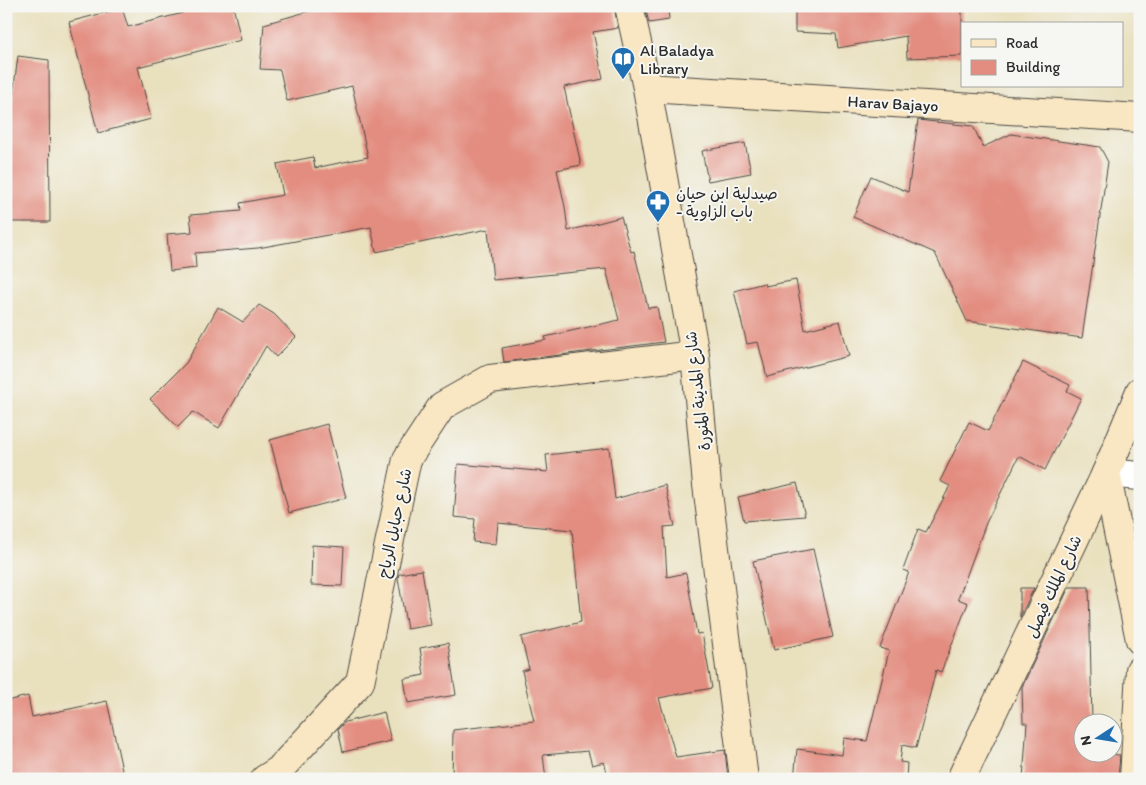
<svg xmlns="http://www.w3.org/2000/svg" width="1146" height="785" font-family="Itim,'Playpen Sans Arabic',sans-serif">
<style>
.building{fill:#e38d80}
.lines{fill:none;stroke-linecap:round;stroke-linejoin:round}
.street-casing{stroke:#484641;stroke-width:30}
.secondary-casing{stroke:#484641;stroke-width:30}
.street{stroke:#fff;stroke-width:28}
.secondary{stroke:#f9e7c3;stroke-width:28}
.labels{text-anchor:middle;stroke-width:4;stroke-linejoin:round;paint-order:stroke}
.poi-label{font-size:16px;fill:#2b2b2b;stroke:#f6f6f2;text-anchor:start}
.street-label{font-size:16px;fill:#2b2b2b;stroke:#f6f6f2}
</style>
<rect width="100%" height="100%" fill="#f6f6f2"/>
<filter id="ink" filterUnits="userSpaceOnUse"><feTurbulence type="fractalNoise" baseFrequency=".02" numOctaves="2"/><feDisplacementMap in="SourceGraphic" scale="10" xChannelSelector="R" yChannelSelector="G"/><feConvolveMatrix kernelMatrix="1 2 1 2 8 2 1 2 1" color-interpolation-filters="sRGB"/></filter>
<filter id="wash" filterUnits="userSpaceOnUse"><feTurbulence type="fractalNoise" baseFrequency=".0096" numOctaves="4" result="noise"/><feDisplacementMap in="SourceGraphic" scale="20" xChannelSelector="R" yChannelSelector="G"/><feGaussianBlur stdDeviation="1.12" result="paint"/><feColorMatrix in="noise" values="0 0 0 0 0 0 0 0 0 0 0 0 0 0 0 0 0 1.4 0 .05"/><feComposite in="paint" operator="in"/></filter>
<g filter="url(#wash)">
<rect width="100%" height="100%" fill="#e9e0be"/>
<g id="blocks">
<path class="building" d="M182,6h51l8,34 -103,27 13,52 -53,14 -29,-111 53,-14 6,19 55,-14z
M327,6h287l4,22 -25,4 10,47 -39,8 17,78 -24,5 8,37 3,24 53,-14 10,35 3,-1 14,57 9,-1 7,35 -160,20 -2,-14 44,-8 -1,-3 74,-17 -13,-51 -113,11 -5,-51 -112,23 -5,-25 -113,21 -63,5 1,15 -26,3 -3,-37 25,-2 -2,-17 51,-4 -1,-8 43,-8 -6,-31 36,-7 2,11 53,-11 -16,-71 -65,15 -7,-31 -20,-1 4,-45z
M645,6h23l1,14 -20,3z
M795,6h167v50l-55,2 -1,-22 -68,12 -2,-14 -41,-2z
M18,56l31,4 1,162h-44v-120h6z
M918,120l55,6 10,21 28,-13 89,13 8,15 -26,176 -115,-17 -32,-68 -82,-36 18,-41 37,16z
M745,143l6,30 -43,8 -6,-30z
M796,280l9,50 35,-9 9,35 -82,21 -9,-35 -11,2 -13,-53 30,-8 1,3z
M259,305l15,9 22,23 -20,20 -10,-11 -47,82 -26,-16 -15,15 -28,-28 36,-36 32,-56 25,15z
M1023,362l47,23 -3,6 14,7 -36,72 -26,-14 -33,67 -28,76 10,4 -27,69 -5,-2 -20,78 -14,-3 -2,17 7,1 -1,16h-112l3,-30 45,6 2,-17 23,3 22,-90 -9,-3 29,-76 -6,-2 15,-41 8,3 24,-46 -10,-5 29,-59 19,9z
M327,424l19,74 -57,15 -19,-73z
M609,448l6,51 50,-14 10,41 -11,1 3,50 19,-4 11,61 5,-1 10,55 -53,10 17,59 49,-7 3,29h-119l-5,-17 -12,3 -4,-14 -45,4 3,24h-94l1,-49 81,-9 -12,-50 7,-2 -8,-32 60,-15 -9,-92 -74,-7 -2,21 -23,-2 2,-23 -21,-2 4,-53 90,8 -2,-17z
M797,483l8,33 -61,5 -6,-24z
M312,545l32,2 -2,39 -31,-1z
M813,549l20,88 -59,13 -21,-89z
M422,570l9,55 -24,4 -9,-51 1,-4z
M1069,587h20l3,135h-8v30l36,3 -2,24h-95l4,-56h-4l-1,-36z
M1020,588h14l-14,29z
M448,643l8,52 -48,8 -4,-24 20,-4 -4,-27z
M28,696l4,21 75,-16 17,78h-118v-78z
M384,712l7,29 -48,11 -5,-23 7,-7z"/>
</g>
</g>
<g filter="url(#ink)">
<use href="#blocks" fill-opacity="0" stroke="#484641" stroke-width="1"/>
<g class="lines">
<defs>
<path id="street" d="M1106,473l34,3"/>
<path id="secondary" d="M629,6l18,82 48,267 12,130 37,294
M647,88l493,30
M1106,473l34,167
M265,779l14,-9 81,-88 47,-223 35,-53 48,-27 205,-24
M961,779l145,-306 34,-82
M1134,779l6,-109"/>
</defs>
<use href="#street" class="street-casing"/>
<use href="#secondary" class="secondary-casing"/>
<use href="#street" class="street"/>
<use href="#secondary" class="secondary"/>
</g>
</g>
<defs>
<symbol id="library-pin" viewBox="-11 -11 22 30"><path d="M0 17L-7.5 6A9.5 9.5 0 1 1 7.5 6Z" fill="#1f6fb2" stroke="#f6f6f2"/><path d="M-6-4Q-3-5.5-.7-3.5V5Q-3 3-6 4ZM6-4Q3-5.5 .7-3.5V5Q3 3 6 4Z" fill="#fff"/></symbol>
<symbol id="pharmacy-pin" viewBox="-11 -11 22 30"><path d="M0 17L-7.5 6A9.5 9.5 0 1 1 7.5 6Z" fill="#1f6fb2" stroke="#f6f6f2"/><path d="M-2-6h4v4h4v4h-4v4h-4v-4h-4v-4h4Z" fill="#fff"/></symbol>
</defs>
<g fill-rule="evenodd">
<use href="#library-pin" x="609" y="45" width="28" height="38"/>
<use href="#pharmacy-pin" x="644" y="188" width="28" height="38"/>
</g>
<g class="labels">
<g class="poi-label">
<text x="640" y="56">Al Baladya<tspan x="640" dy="18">Library</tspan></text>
<text x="676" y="199">صيدلية ابن حيان<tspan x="676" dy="18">- باب الزاوية</tspan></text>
</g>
<g class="street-label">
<text transform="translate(893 103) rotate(3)" y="6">Harav Bajayo</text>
<text transform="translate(697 391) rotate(-97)" y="6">شارع المدينة المنورة</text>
<text transform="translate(394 523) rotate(-78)" y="6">شارع حبايل الرياح</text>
<text transform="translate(1053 586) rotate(-65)" y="6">شارع الملك فيصل</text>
</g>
</g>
<rect width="1146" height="785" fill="none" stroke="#f6f6f2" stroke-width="25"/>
<rect x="961" y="22" width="162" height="65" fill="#f6f6f2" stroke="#a5a5a2"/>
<rect x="971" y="39" width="25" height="8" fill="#f9e7c3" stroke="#a5a5a2"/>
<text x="1006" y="48" font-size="15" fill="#2b2b2b">Road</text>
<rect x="971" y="60" width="25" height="15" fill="#e38d80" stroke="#a5a5a2"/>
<text x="1006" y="72" font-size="15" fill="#2b2b2b">Building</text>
<g transform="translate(1098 738) rotate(258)"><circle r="24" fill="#f6f6f2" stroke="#a5a5a2"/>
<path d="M0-4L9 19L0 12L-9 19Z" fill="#1f6fb2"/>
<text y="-8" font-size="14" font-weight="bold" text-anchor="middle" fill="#2b2b2b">N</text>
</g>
</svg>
